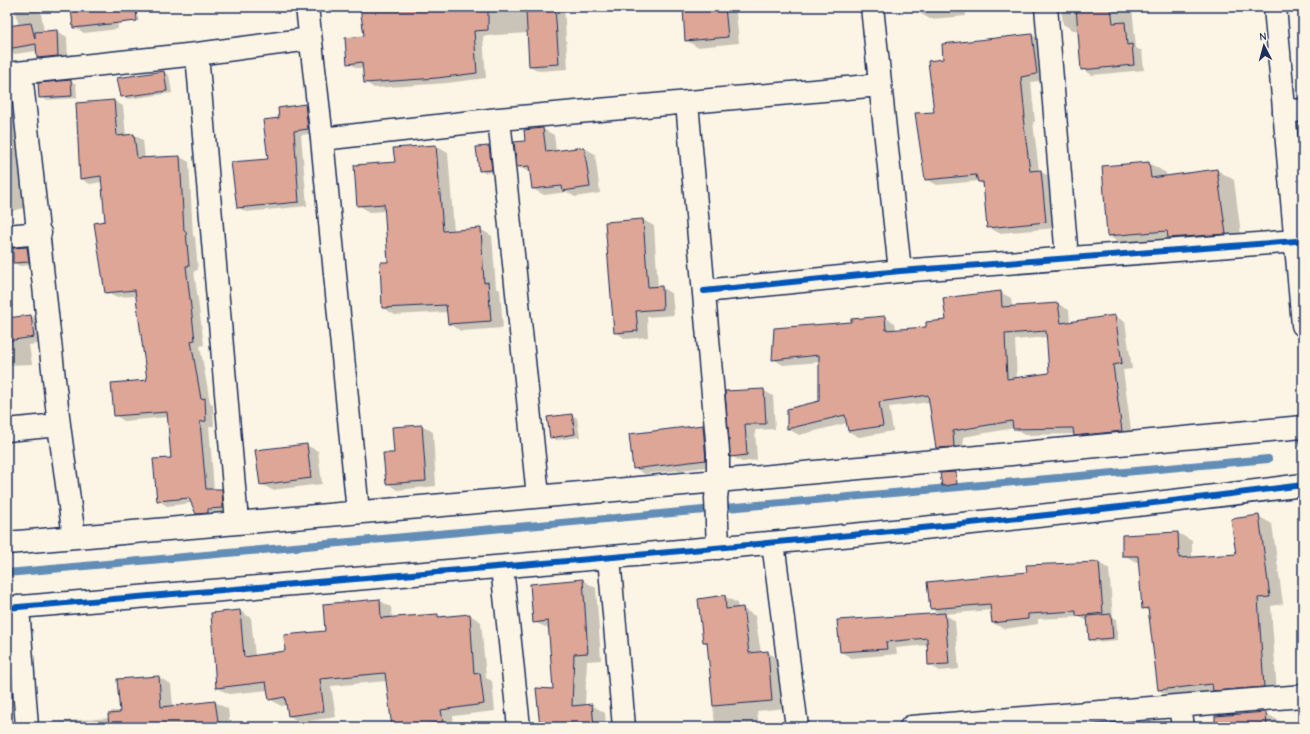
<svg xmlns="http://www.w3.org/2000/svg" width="1310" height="734" font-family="'Comic Neue',sans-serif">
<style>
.shadow{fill:#0003;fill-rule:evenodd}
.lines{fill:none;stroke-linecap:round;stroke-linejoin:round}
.stream{stroke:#628db7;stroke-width:8}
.building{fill:#dea697;stroke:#1b2f5e;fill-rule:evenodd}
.minor-casing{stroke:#1b2f5e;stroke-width:25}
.highway-casing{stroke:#1b2f5e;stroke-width:25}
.minor{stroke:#fcf5e5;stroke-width:22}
.highway{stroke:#fcf5e5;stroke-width:22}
.cycleway-casing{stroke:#fcf5e5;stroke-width:8}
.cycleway{stroke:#0057b8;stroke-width:6}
</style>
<rect width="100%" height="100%" fill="#fcf5e5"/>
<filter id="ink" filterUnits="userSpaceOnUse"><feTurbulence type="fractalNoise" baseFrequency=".025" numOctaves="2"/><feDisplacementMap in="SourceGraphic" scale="8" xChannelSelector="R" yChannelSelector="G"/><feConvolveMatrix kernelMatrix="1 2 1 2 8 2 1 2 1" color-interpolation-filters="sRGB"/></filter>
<g filter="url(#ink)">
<path class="shadow" d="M14,7h26l4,25 13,-1 10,6 1,24 -21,2 -9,-5 -1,-7 -23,3 -7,-4v-23l12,-1z
M72,7h44l2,22 -34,4 -10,-6z
M361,7h203l4,62 -29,2 -9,-5 -2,-33 -45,3 3,42 -39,5 -73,5 -9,-6 -1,-14h-7l-9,-5 17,-26z
M684,7h45l7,6 3,30 -42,4 -11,-7z
M920,7h45l1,9 -36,3 -9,-5z
M1061,7h71l4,41 6,3 2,19 -52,5 -10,-6 -3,-39h-6l-10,-6z
M1032,35l10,6 5,39 -16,2 4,40h-2l6,49 12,6 5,51 -57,5 -11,-6 -4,-42 -6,-4 -41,4 -11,-6 18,-119z
M164,72l5,3 3,18 -44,6 -6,-3z
M70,81l6,3 1,14 -31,2 -6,-3z
M114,101l9,5 3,30 8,-1 9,5 2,19 35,-2 9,5 4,74 2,1 3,33 -4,1 10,74 -4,1 10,56 3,3 1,21h-5l5,64h7l9,5 2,18h-16l1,5 -11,1 -9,-6 -5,-10 -25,3 -9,-6 14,-41 -3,-42 -45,4 -9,-6 33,-34 -11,-85 -22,1 -9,-5v-70l-4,-40 -12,2 -9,-5 -4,-75z
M305,105l8,5 3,23 -15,2 6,71 -61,6 -8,-5 31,-47 12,-41 -2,-10z
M7,111l10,6 21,88 -31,7z
M543,129l11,6 2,16 28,-3 11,6 5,39 -25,4 -8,-5 -23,3 -11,-6 -2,-16 -14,-7 10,-24z
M436,146l12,7 6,78 26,-2 12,7 4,52 4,2 3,38 -42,3 -12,-7 -1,-12 -53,3 -12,-7 6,-45 -4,-52 -15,1 -12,-7 38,-42z
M489,147l5,3 3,22 -12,1 -5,-3z
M1149,163l17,10v4l51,-7 17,10 8,63 -117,2 -17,-9 -5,-69z
M643,220l11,6 4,62 3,-1 11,7 2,21 -27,2 1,20 -22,2 -11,-7z
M27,248l5,3 2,14 -14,1 -6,-3z
M1000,292l11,6 1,9 46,-3 11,6 1,13 45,-7 10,6 7,47 -9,1 9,67 -46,4 -11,-7 -51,1 -10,-7 -51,9 1,15 -17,2 -10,-6 -7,-46 -41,5 4,24 -34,6 -11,-6 -1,-8 -48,12 -11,-6v-19l32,-8v-40l-37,3 -10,-6 79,-37 32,-5 11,6 1,8 32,-3 19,-7zM1047,337l3,37 -33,5 -2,-39z
M31,316l11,6 3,21 -16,2 3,19 -25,1v-46z
M763,390l10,6 2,33 -20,1 2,30 -15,2 -11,-6 -5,-64z
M572,415l5,3 3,19 -24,3 -5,-3z
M422,426l11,6 3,54 -39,4 -10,-7 8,-30z
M703,426l11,6 2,34 -71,8 -11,-6z
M306,445l12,6 4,33 -50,6 -11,-6z
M1258,516l14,8 11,80 -12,2 6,88 -105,4 -13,-8 -10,-78 -6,-4 -4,-45 -16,-8 55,-22 14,8v17l45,-3z
M1099,563l10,6 4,48 3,2 2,21 -23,2 -5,-3 -3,-18 -7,-4 -42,2v5l-34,5 -11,-6 -1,-13 -48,4 11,7 4,48 -19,2 -11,-6 -1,-20 -32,3 1,6 -45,4 -11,-6 100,-37 -10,-6 97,-36z
M582,580l14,8 5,72 -14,1 -2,45 7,-1 13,8 1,14h-65l13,-37 -4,-61 -16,-7z
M724,596l13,7 1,6 4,-1 13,8 6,37 6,-1 13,8 5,48 -28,3 2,16h-44l-7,-83 -4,-2z
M379,600l12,7 1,12 78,-4 11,7 5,56 6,3 3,30 -42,5 1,11h-61l-6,-46 -56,5 5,31 -36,5 -11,-6 -2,-11 -6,1 -11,-7 -2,-9 -39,4 -12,-6 23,-77 11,7 4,38 31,-5 40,-19z
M7,625l12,7 2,25 -13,2 4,68h-5z
M158,677l13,7 2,23 42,-5 13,7 2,18h-182v-5l64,-4 -1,-7h9z
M1265,713l18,10 1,4h-84v-2z"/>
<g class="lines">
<path class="stream" d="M7,573l1261,-114"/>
</g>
<path class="building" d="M71,7h65l1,14 -64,7z
M360,7h128v23l-14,1 3,42 -40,5 -73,5 -2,-21 -15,2 -2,-26 19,-2z
M530,7h25l4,57 -30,2 -3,-55h4z
M704,7h21l3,30 -43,4 -2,-32z
M1076,7h35l2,16 12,-1 2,23 5,-1 2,21 -53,5z
M31,23l4,16v-7l22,-2 1,26 -21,2 -1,-14 -29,5v-23z
M1032,34l5,40 -16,3 4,40h-2l7,54 11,-1 5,52 -59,6 -4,-46h-5l-2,-7 -51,5 -10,-67 19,-1 -6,-51 15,-2 -1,-15z
M164,71l3,20 -46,6 -4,-19z
M71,80l1,16 -33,2 -1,-15z
M114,100l3,36 17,-2 3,24 43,-2 4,75h2l3,35h-3l9,74 -4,1 10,58 4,-1 1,23 -6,1 6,67h16l1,19 -15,1v4l-12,1 -7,-16 -32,3 -4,-42 18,-1 -4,-46 -53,4 -3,-33 36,-3 -12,-90 -30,3 -11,-70 11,-2 -4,-45 -21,3 -4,-76z
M305,104l3,25 -14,2 5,71 -62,6 -6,-46 37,-3 -5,-39 16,-2 -1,-10z
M543,128l3,24 38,-5 6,40 -27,4 -1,-5 -30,3 -3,-23 -12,1 -3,-25 11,-1 -1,-11z
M436,145l7,86 38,-3 3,55 4,-1 3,39 -43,3 -2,-19 -64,3 -2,-46h8l-4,-58 -27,2 -3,-41 41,-3 -2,-14z
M489,146l3,24 -13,1 -3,-24z
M1149,162l2,16 66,-9 9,65 -58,4 -1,-7 -60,5 -5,-70z
M643,219l5,68 14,-1 1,23 -27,2 2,20 -24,2 -9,-111z
M27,247l2,15 -16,1v-15z
M1001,291l1,16 56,-4 3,20 54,-8 7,48 -9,2 9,66 -48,5 -1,-8 -60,1 -1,-8 -59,10 1,16 -18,1 -8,-53 -49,7 4,24 -35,5 -3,-16 -58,14v-20l32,-8v-46l-47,5 2,-32 77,-6v-3l34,-3 1,14 40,-3v-5l20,-2 -3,-22zM1046,331l3,42 -42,6 -2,-45z
M31,315l3,22 -27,4v-23z
M764,389l2,35h-21l2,31 -17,2 -5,-66z
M572,414l3,20 -25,4 -3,-21z
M422,425l4,56 -40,3 -3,-31h11l-2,-26z
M703,425l3,35 -73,9 -4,-35z
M307,444l4,34 -51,7 -5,-35z
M956,472l1,12 -15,2 -2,-13z
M1259,515l11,82 -12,1 6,89 -51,4 -1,-7 -54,6 -10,-82 -6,1 -4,-53h-16v-21l56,-3 1,26 57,-4 -5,-35z
M1099,562l4,51 -27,3v-5l-48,3v5l-36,4 -2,-19 -60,5 -3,-27 100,-10 -1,-7z
M583,579l5,74 -14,1 -2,52 20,-2 2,23h-54l-4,-39 17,1 -5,-68 -15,2 -3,-39z
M725,595l1,14 17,-2 6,46 19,-2 4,50 -59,5 -6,-64h-4l-5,-43z
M380,599l1,19 57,-4v3l32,-3 4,60 6,-1 4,31 -43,6 2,12 -37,5h-14l-7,-54 -65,6 4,32 -36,5 -3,-19 -16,3 -3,-18 -50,6 -5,-75 29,-3 4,47 41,-6 -1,-16 41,-4 -2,-27z
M945,613l4,51 -21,1 -1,-27 -41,4 1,7 -47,3 -3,-32z
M1111,614l2,24 -24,2 -2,-24z
M159,676l2,31 54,-6 4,26h-110l-1,-13 12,-1 -3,-34z
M1266,712l1,15h-52v-11z"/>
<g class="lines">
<defs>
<path id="minor" d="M307,7l15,132 36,373
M872,7l28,264
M1046,7l21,251
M197,54l40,468
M21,73l38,352 15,112
M7,74l190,-20 113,-15
M687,103l31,348v30l-2,17 2,50
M1284,112l19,-2
M499,119l39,377
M322,139l177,-20 381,-34
M7,236l33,-3
M704,291l196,-20 396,-30
M7,430l52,-5
M7,543l711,-62 585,-54
M773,543l24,184
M609,558l15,169
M502,567l17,160
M18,607l9,120
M7,608c432,-37 865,-68 1296,-123
M1180,706l3,21
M911,727l392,-31"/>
<path id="highway" d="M1275,7l28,318"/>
</defs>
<use href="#minor" class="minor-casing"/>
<use href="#highway" class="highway-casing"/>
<use href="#minor" class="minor"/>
<use href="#highway" class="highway"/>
<defs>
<path id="cycleway" d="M704,291l196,-20 396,-30
M7,608c432,-37 865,-68 1296,-123"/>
</defs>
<use href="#cycleway" class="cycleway-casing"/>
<use href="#cycleway" class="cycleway"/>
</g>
</g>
<rect width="1310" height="734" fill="none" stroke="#fcf5e5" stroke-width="24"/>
<rect x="12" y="12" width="1286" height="710" fill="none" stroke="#1b2f5e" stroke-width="1.5" filter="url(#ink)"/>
<g transform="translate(1264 46) rotate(354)" stroke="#fcf5e5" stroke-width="3" paint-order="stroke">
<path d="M0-3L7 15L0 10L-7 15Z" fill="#1b2f5e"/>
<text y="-6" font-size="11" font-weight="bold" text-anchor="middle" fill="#1b2f5e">N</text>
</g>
</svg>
